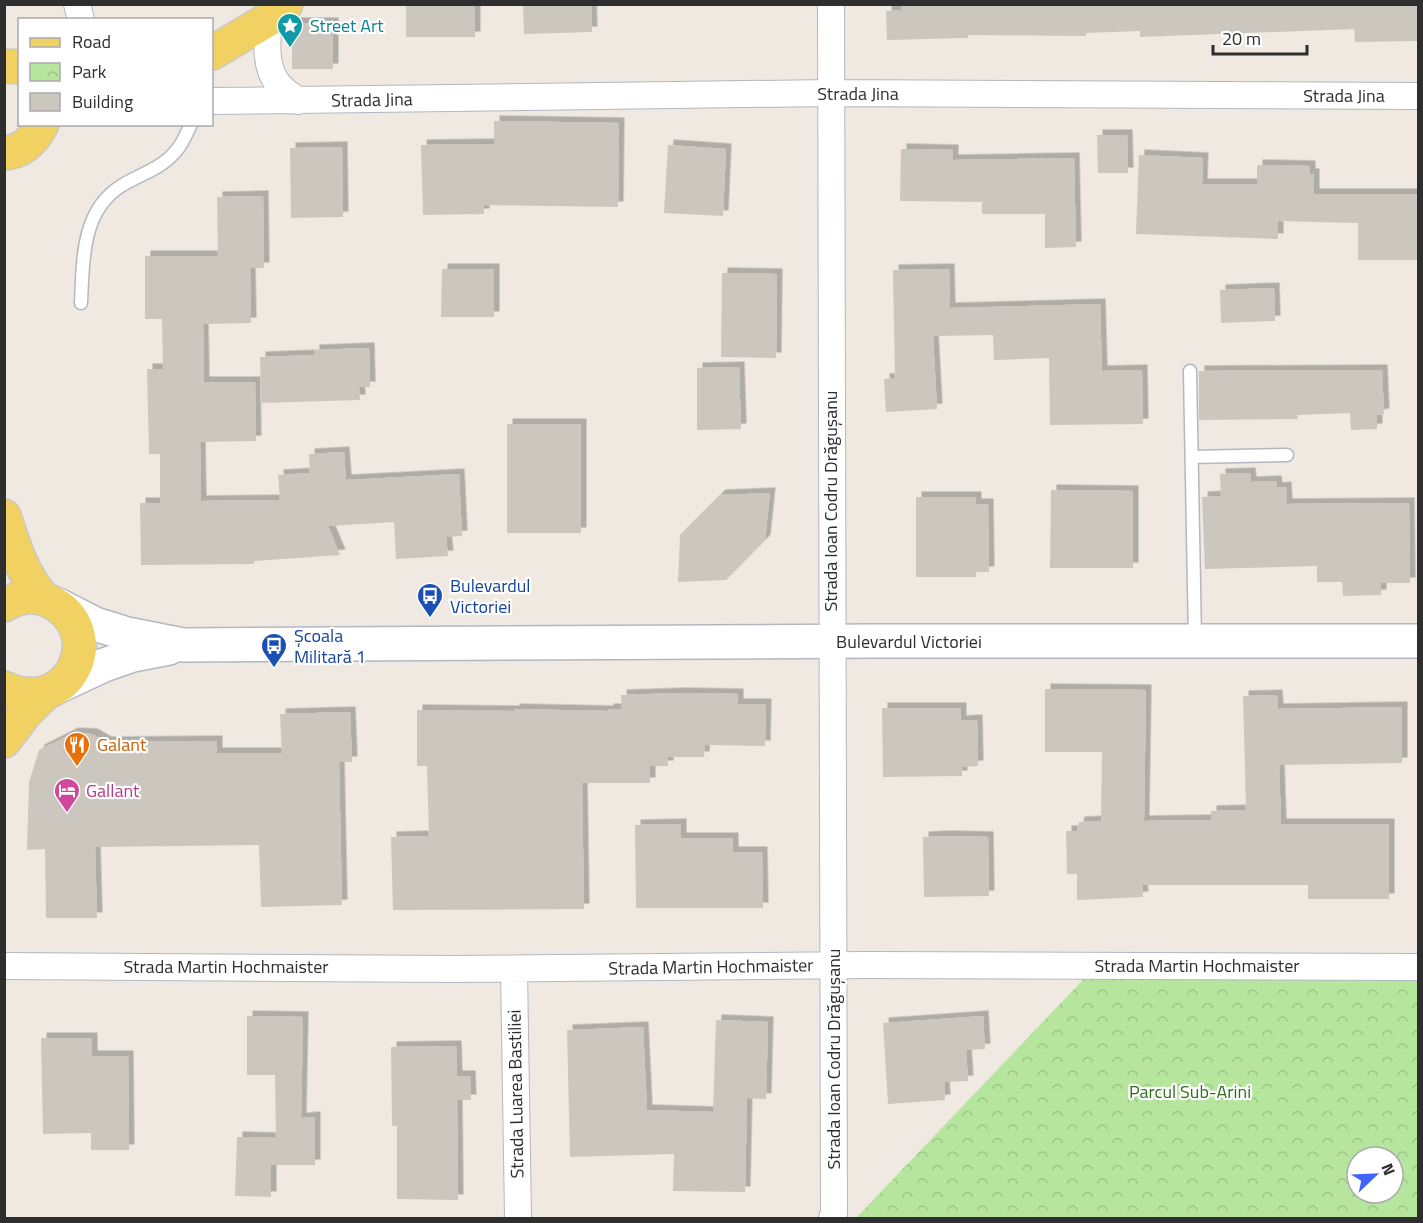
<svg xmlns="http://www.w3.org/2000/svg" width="1423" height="1223" font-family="'Titillium Web',sans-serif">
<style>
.park{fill:url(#park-crowns);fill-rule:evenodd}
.building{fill:#cbc7bf;filter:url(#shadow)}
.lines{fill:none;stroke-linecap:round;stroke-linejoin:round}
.service-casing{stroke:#b4b7c1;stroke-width:15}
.minor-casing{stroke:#b4b7c1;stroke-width:28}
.secondary-casing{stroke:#b4b7c1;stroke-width:36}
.primary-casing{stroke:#c9c9c9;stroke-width:36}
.service{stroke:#fff;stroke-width:12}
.minor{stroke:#fff;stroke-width:26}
.secondary{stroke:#fff;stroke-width:33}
.primary{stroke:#f2d163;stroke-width:33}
.labels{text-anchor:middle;stroke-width:4.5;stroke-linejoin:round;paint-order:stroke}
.culture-label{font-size:18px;fill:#0d838f;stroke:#fff;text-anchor:start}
.street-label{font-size:18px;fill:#2e2e2e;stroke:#fff}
.transit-label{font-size:18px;fill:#164399;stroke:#fff;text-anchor:start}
.food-label{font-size:18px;fill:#c56008;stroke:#fff;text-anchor:start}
.hotel-label{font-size:18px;fill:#b23c85;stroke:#fff;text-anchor:start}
.park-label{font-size:18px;fill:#2c6e1b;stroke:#fff}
</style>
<defs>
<pattern id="park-crowns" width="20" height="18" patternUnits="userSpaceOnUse" patternTransform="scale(1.5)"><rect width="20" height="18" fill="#b6e59e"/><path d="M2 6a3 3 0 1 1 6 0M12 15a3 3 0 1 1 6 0" fill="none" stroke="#9dc588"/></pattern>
<filter id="shadow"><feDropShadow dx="5.5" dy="-5.5" stdDeviation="0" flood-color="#0004"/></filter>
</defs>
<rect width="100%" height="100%" fill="#efe9e1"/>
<path class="park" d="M1097,965l321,2v251h-562zM1357,1157h36v36h-36z"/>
<path class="building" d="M406,4h69v33h-69z
M523,4h68l1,28 -68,2z
M901,4h518v37l-64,1 -1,-13 -214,8v-6l-54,2v3l-118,-1v3l-81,2 -1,-29 16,-1z
M292,23h41v46h-41z
M494,121l125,2 -1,84 -134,-2v9l-61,1 -2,-70 73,-1z
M1097,135h30l1,38h-30z
M668,145l58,4 -3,67 -59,-3z
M342,147l1,70 -52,1 -1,-70z
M901,149l52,1v10l121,-2 2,89 -31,1v-34h-63v-12l-82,-1z
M1139,155l64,3 -1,26h55v-19l53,1v8h4v20h105v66h-61v-37l-80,-2v18l-142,-5z
M263,196l1,72h-14l1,55 -48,1 1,58h51l1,59 -56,1 1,59 79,-1 -2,-25 32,-2 -1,-19 35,-2 2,28 113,-6 3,62 -16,1 2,19 -52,3 -2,-37 -66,4 12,29 -86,6v3l-113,1 -1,-62h20v-49h-11l-2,-85h16l-1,-50h-17v-63h73l-1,-59z
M442,269h52v48h-53z
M949,269l1,39 150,-4 2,67 40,-1 1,54 -93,1 -1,-67 -55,2 -1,-25 -60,1 4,73 -51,3 -2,-33 11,-1 -2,-108z
M722,273l55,1 -1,84 -55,-1z
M1274,288l1,33 -54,2 -1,-33z
M369,348l1,39h-11l1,13 -99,3 -1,-46 54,-2v-5z
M739,367l2,62 -44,1v-62z
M1382,370l2,44 -7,1v14l-26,1 -1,-17 -53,2 1,4 -99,1v-49z
M507,424h74v109h-74z
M1250,473l1,9 25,-1 1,7 9,-1 1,17 122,-1 1,80h-29v12l-38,1 -1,-14h-25v-16l-112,3 -3,-72 19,-1 -1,-22z
M1051,490l82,1v77h-83z
M770,493l-5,47 -39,40 -48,2 2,-47 40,-40z
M916,497h60v7h12l1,68h-13v5h-60z
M1045,689l101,1 -2,131 67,-1v-9l35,-1 -3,-114 34,-1 1,14 124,-2v56l-123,2 2,59h108v75h-81v-14h-166l1,12 -66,3v-26h-10l-1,-43h11l2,-9 22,-1 1,-69h-57z
M679,693l59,1v10h28l-1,42 -60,-1 -1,12h-36v9h-18v17h-68l2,126 -191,1 -2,-73 38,-1 -2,-70h-10v-56l97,1v-2l94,2v-2h14l-1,-14z
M882,708h79v13l16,-1 1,46 -16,1v9l-79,1z
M350,712l2,50h-13l3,143 -81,2 -2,-62 -164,2 2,71h-51l-1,-69 -18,1 2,-68 10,-32 34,-17 19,1 14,8 111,-1v12h65l-2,-39z
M681,824v14h52v14h29l1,56h-127l-1,-83z
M946,836l42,1 1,59 -65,1 -1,-60z
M247,1016l56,1 -2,101 14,-1v48h-44v32l-36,-1 2,-59 39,1 -1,-63h-28z
M983,1016l2,33 -19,1 2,31 -24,1 1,18 -57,4 -5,-81z
M716,1020l52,2 -2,77 -19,-1 -2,94 -72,-1 1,-37 -104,3 -3,-127 76,-3 4,83 66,2z
M41,1038h51v18h36l1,94h-38v-17l-48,1z
M456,1046l1,30h13l1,24h-14l1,100 -61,-1v-73h-5l-1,-79z"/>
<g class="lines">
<defs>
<path id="service" d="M81,303c2,-41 0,-92 40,-117 17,-11 40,-17 54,-34 7,-7 12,-19 16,-28
M1190,371l5,269
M1192,457l95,-2"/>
<path id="minor" d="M77,4l4,16
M831,4l3,1209 -2,5
M269,19c-2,22 -5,49 10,66 5,6 13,11 19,16
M212,101l619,-8 587,3
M4,966l449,3 414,-4 551,2
M514,969l4,249"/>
<path id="secondary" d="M58,605l37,19 32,10 56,11 691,-4h544
M59,686l45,-21 29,-10 36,-7"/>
<path id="primary" d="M212,53l57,-34 17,-15
M4,66l16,1
M4,153c19,-1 30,-13 38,-29
M4,516c10,30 18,58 39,82
M4,605c14,-8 31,-11 45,-4 61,29 22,118 -45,87
M4,741l22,-29 20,-19"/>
</defs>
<use href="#service" class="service-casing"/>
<use href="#minor" class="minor-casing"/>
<use href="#secondary" class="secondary-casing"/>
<use href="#primary" class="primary-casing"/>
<use href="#service" class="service"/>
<use href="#minor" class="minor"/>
<use href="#secondary" class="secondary"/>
<use href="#primary" class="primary"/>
</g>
<defs>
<symbol id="sight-pin" viewBox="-11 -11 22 30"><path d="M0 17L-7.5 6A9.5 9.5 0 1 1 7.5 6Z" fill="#0f9aa8" stroke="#fff"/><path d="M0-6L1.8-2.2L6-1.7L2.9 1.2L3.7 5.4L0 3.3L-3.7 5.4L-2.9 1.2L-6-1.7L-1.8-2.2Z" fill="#fff"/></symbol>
<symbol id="bus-pin" viewBox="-11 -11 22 30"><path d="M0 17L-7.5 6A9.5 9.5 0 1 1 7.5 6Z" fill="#1a4fb4" stroke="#fff"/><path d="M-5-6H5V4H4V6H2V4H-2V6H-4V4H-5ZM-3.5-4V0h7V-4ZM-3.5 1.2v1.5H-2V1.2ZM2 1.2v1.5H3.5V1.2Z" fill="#fff"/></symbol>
<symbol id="restaurant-pin" viewBox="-11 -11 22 30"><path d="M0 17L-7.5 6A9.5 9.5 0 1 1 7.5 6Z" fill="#e8710a" stroke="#fff"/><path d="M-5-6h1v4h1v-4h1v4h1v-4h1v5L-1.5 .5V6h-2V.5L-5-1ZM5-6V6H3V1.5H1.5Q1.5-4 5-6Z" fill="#fff"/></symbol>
<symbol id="hotel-pin" viewBox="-11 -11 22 30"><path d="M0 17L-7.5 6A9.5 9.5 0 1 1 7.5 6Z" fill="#d1479c" stroke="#fff"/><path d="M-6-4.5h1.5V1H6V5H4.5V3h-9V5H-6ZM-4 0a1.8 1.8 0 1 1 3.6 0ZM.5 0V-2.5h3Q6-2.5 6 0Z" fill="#fff"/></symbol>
</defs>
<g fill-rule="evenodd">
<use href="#sight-pin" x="275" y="11" width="30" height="40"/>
<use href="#bus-pin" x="415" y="581" width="30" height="40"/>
<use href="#bus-pin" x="259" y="631" width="30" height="40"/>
<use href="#restaurant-pin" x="62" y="730" width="30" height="40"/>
<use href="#hotel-pin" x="52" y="776" width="30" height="40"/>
</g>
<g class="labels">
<g class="culture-label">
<text x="310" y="32">Street Art</text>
</g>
<g class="street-label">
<text x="858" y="100">Strada Jina</text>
<text x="1344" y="102">Strada Jina</text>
<text transform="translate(372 100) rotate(-1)" y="6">Strada Jina</text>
<text transform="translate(831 501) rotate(-90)" y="6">Strada Ioan Codru Drăgușanu</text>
<text x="909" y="648">Bulevardul Victoriei</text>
<text x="1197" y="972">Strada Martin Hochmaister</text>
<text x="226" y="973">Strada Martin Hochmaister</text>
<text transform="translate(711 967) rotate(-1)" y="6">Strada Martin Hochmaister</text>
<text transform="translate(834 1059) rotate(-90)" y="6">Strada Ioan Codru Drăgușanu</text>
<text transform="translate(516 1094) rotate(-91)" y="6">Strada Luarea Bastiliei</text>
</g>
<g class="transit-label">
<text x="450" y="592">Bulevardul<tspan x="450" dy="21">Victoriei</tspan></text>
<text x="294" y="642">Școala<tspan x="294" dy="21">Militară 1</tspan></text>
</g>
<g class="food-label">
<text x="97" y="751">Galant</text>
</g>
<g class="hotel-label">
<text x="86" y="797">Gallant</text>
</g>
<g class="park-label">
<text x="1190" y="1098">Parcul Sub-Arini</text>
</g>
</g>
<rect width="1423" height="1223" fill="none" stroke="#2e2e2e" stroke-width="12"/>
<rect x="18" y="18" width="195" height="108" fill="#ffffff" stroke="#ababab" stroke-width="1.5"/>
<rect x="30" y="38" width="30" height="9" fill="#f2d163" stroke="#ababab" stroke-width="1.5"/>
<text x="72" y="48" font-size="18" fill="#2e2e2e">Road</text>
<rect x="30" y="63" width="30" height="18" fill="url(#park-crowns)" stroke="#ababab" stroke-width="1.5"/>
<text x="72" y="78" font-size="18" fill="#2e2e2e">Park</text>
<rect x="30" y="93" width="30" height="18" fill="#cbc7bf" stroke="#ababab" stroke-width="1.5"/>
<text x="72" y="108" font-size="18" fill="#2e2e2e">Building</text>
<g transform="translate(1375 1175) rotate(67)"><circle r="28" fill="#ffffff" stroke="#ababab" stroke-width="1.5"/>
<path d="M0-4.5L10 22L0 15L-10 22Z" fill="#4264fb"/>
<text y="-9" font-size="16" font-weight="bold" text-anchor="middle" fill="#2e2e2e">N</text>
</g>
<path d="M1213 45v9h94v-9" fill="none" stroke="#2e2e2e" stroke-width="3"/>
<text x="1222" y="45" font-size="18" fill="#2e2e2e" stroke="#ffffff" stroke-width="4.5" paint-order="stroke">20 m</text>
</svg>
